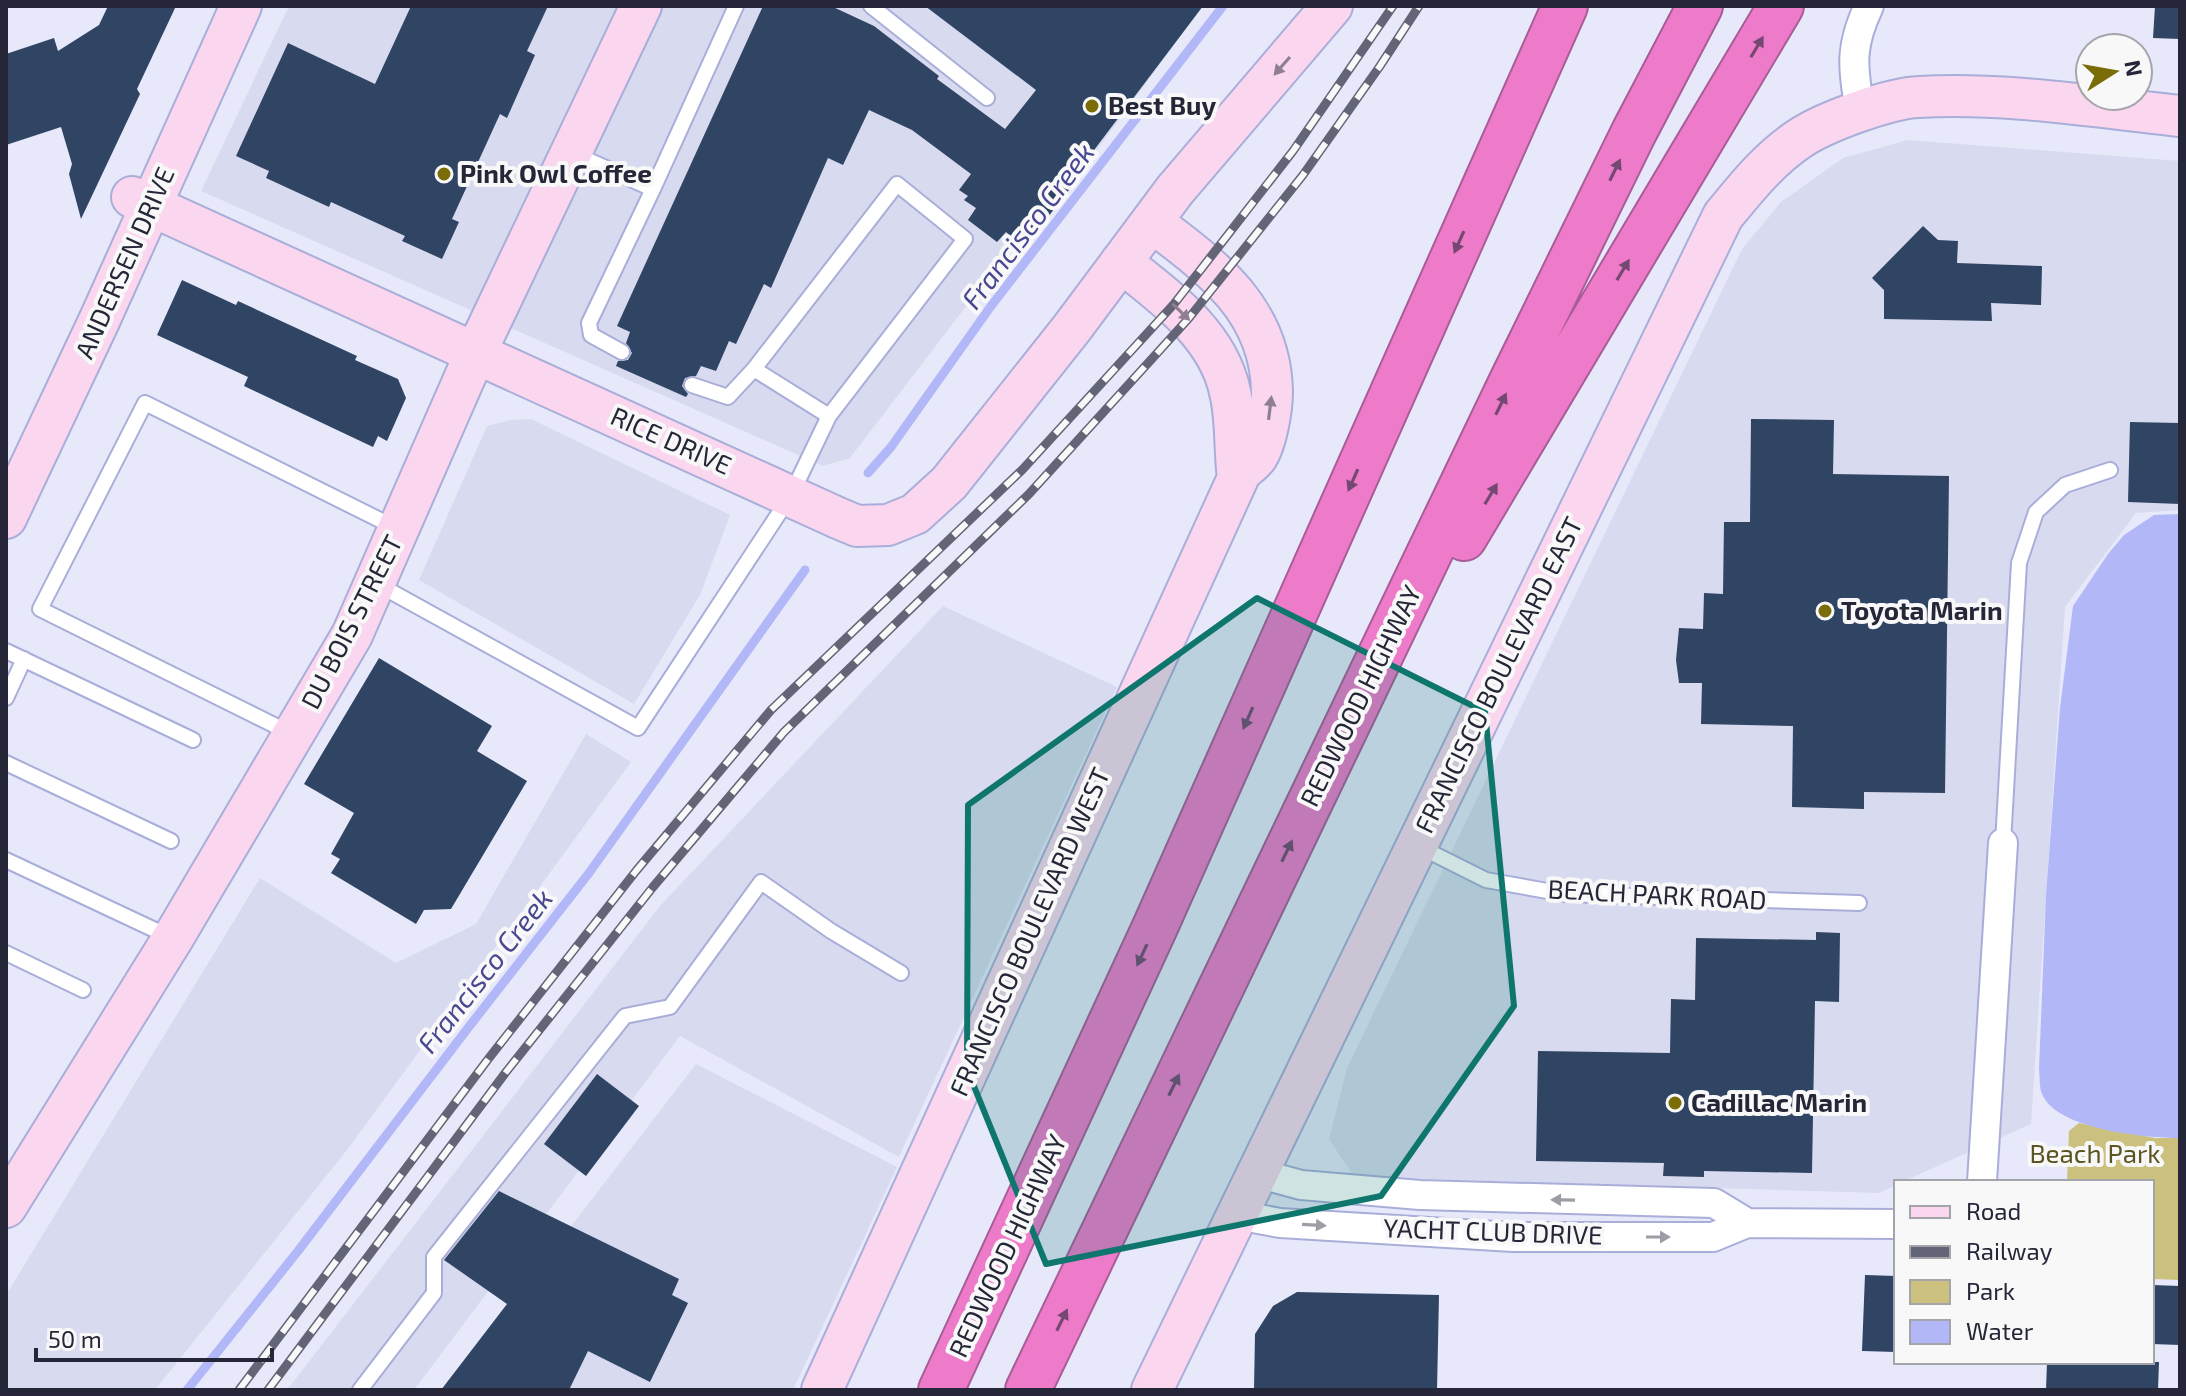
<svg xmlns="http://www.w3.org/2000/svg" width="2186" height="1396" font-family="'Exo 2',sans-serif">
<style>
.built{fill:#d8daef}
.green{fill:#cbc07e}
.water{fill:#b2b8f7}
.lines{fill:none;stroke-linecap:round;stroke-linejoin:round}
.stream{stroke:#b2b8f7;stroke-width:9}
.building{fill:#304464}
.lane-casing{stroke:#a9aed9;stroke-width:18}
.street-casing{stroke:#a9aed9;stroke-width:32}
.secondary-casing{stroke:#a9aed9;stroke-width:44}
.highway-casing{stroke:#a85d97;stroke-width:48}
.lane{stroke:#fff;stroke-width:14}
.street{stroke:#fff;stroke-width:28}
.secondary{stroke:#fad7ef;stroke-width:40}
.highway{stroke:#ee7bca;stroke-width:44}
.rail-casing{stroke:#636576;stroke-width:9}
.rail{stroke:#f8f8f8;stroke-width:6;stroke-dasharray:18;stroke-linecap:butt}
.oneway{fill:#754872}
.oneway2{fill:#907e93}
.oneway3{fill:#9d9da5}
.marked{fill:#0f766e;fill-opacity:0.2;stroke:#0f766e;stroke-width:6;stroke-linejoin:round}
.poi-dot{fill:#7a6c07;stroke:#f8f8f8;stroke-width:3}
.labels{text-anchor:middle;stroke-width:8;stroke-linejoin:round;paint-order:stroke}
.poi-label{font-size:26px;font-weight:bold;fill:#252637;stroke:#f8f8f8;text-anchor:start}
.street-label{font-size:26px;fill:#252637;stroke:#f8f8f8}
.park-label{font-size:26px;fill:#5c5420;stroke:#f8f8f8}
.water-label{font-size:28px;font-style:italic;fill:#474792;stroke:#f8f8f8}
</style>
<rect width="100%" height="100%" fill="#e7e9fb"/>
<path class="built" d="M289,6h914l-175,237 -7,-6 -5,4 -166,217 -27,8 -622,-275z
M1908,140l272,21v349l-44,3 -71,94 -34,517 -129,58h-6v3l-17,8 -525,-16 -25,-38 18,-71 395,-819 39,-47 62,-44z
M531,419l199,96 -30,80 -66,109 -215,-124 68,-154 23,-6z
M943,606l174,81 -218,470 -219,-121 -266,354h-127l373,-484z
M586,734l45,28 -284,388 -192,240h-149v-95l254,-417 136,85 80,-39z
M696,1064l201,103 -104,223h-348z"/>
<path class="green" d="M2079,1123l76,15h25v142l-28,-1v-97h-85l2,-51z"/>
<path class="water" d="M2180,514v624c-33,0 -123,-8 -138,-44 -3,-7 -2,-18 -3,-25l7,-174 14,-187 13,-102 35,-52 16,-19 30,-20z"/>
<g class="lines">
<path class="stream" d="M868,473l23,-26 100,-141 232,-300
M187,1390l111,-139 170,-223 121,-155 216,-303"/>
</g>
<path class="building" d="M108,6h68l-39,83 3,5 -59,125 -12,-45 3,-10 -11,-37 -55,18v-91l48,-16 4,13 41,-26z
M411,6h137l-21,45 8,4 -28,63 -7,-4 -48,105 7,3 -17,37 -40,-18 3,-5 -74,-34 -2,5 -63,-29 3,-7 -33,-15 52,-113 87,41z
M763,6h68l43,20 65,50 -2,3 68,50 31,-39 -111,-84h278l-121,160 3,3 -57,74 -7,-6 -5,4 -10,-9 -9,10 -29,-22 8,-12 -12,-8 4,-4 -9,-6 12,-16 -59,-44 -43,-20 -26,55 -15,-7 -57,130 -7,-4 -28,60 -7,-3 -13,30 -15,-5 -5,10 -11,2 -3,8 6,8 -2,3 -70,-31 2,-5 10,-1 4,-7 -6,-10 4,-11 -13,-6z
M2155,6h25v33l-27,-1z
M1923,226l15,14 20,1 -1,22 85,3 -1,39 -50,-2 1,18 -108,-2v-29l-12,-12z
M182,280l54,25 2,-4 119,55 -2,4 43,19 8,19 -19,43 -9,-5 -5,11 -129,-61 4,-9 -91,-42z
M1751,419l83,1 -1,54 116,2 -4,317 -81,-1v17l-72,-2 1,-81 -92,-2 1,-41h-23l-3,-23 3,-32 24,1 1,-36 19,1 1,-72h26z
M2130,422l50,1v81l-52,-2z
M379,658l113,68 -15,25 50,30 -76,128 -27,1 -8,14 -85,-51 9,-14 -9,-5 23,-41 -50,-29z
M1816,932l24,1 -1,69 -24,-1 -3,172 -108,-2v6l-41,-1 1,-13 -128,-2 2,-110 132,2 1,-54 24,1 1,-62 120,2z
M597,1074l42,32 -53,70 -42,-32z
M499,1191l180,88 -7,16 16,8 -38,79 -62,-31 -19,39h-128l66,-86 -63,-44z
M1865,1275l31,1v76l-34,-1z
M2152,1285l28,1v59l-28,-1z
M1297,1292l142,3 -2,95h-183l1,-56 18,-28z
M2047,1362h112l-1,28h-112z"/>
<g class="lines">
<defs>
<path id="lane" d="M871,6l116,92
M572,153l81,36 83,-183
M622,352l-31,-17 -2,-12 64,-134
M692,385l36,12 26,-28
M379,585l259,143 153,-233 38,-79 -75,-47 143,-185 68,55 -136,177
M6,651l187,89
M6,698l18,-39
M290,733l-250,-124 105,-206 251,125
M6,763l165,78
M2003,843l16,-280 17,-51 29,-27 45,-15
M1420,847l66,33 78,14 295,9
M6,860l166,78
M6,953l77,37
M360,1390l74,-97v-36l191,-241 45,-9 91,-125 70,49 70,42"/>
<path id="street" d="M1860,112c-7,-45 -11,-64 9,-106
M1257,1173l44,12 119,10 294,8 33,20
M1982,1182l21,-339
M1237,1215l43,8 233,14h200l34,-14 149,1"/>
<path id="secondary" d="M132,197l706,321 19,8 31,-1 27,-11 34,-31 123,-155 103,-138 157,-184
M1152,222c60,45 119,88 120,170 0,17 -6,53 -16,66 -5,6 -13,11 -18,17
M6,518l93,-197 142,-315
M6,1207l167,-269 179,-303 123,-281 166,-348
M822,1390l416,-912c-4,-28 -1,-58 -8,-86 -12,-58 -66,-96 -109,-130
M1152,1390l571,-1174c23,-28 45,-56 76,-77 25,-17 91,-41 120,-42 85,-5 176,10 261,19"/>
<path id="highway" d="M1464,538l317,-532
M941,1390l214,-463 410,-921
M1028,1390l484,-1009 122,-249 66,-126"/>
</defs>
<use href="#lane" class="lane-casing"/>
<use href="#street" class="street-casing"/>
<use href="#secondary" class="secondary-casing"/>
<use href="#highway" class="highway-casing"/>
<use href="#lane" class="lane"/>
<use href="#street" class="street"/>
<use href="#secondary" class="secondary"/>
<use href="#highway" class="highway"/>
<defs>
<path id="rail" d="M239,1390l250,-332 147,-187 135,-161 252,-241 151,-165 119,-153 100,-145
M268,1390l238,-318 147,-185 131,-155 245,-238 160,-176 114,-143 77,-109 39,-60"/>
</defs>
<use href="#rail" class="rail-casing"/>
<use href="#rail" class="rail"/>
</g>
<defs><path id="oneway-solid" d="M-6-.8H1V-3.2L6.5 0L1 3.2V.8H-6Z" transform="scale(2)"/></defs>
<g class="oneway">
<use href="#oneway-solid" transform="translate(1757 47) rotate(-59)"/>
<use href="#oneway-solid" transform="translate(1615 170) rotate(-64)"/>
<use href="#oneway-solid" transform="translate(1459 242) rotate(114)"/>
<use href="#oneway-solid" transform="translate(1623 270) rotate(-59)"/>
<use href="#oneway-solid" transform="translate(1501 404) rotate(-64)"/>
<use href="#oneway-solid" transform="translate(1353 480) rotate(114)"/>
<use href="#oneway-solid" transform="translate(1491 494) rotate(-59)"/>
<use href="#oneway-solid" transform="translate(1248 718) rotate(114)"/>
<use href="#oneway-solid" transform="translate(1287 851) rotate(-64)"/>
<use href="#oneway-solid" transform="translate(1142 955) rotate(115)"/>
<use href="#oneway-solid" transform="translate(1174 1085) rotate(-64)"/>
<use href="#oneway-solid" transform="translate(1062 1320) rotate(-64)"/>
</g>
<g class="oneway2">
<use href="#oneway-solid" transform="translate(1282 66) rotate(131)"/>
<use href="#oneway-solid" transform="translate(1181 312) rotate(44)"/>
<use href="#oneway-solid" transform="translate(1270 408) rotate(-83)"/>
</g>
<g class="oneway3">
<use href="#oneway-solid" transform="translate(1563 1200) rotate(-179)"/>
<use href="#oneway-solid" transform="translate(1314 1225) rotate(3)"/>
<use href="#oneway-solid" transform="translate(1658 1237)"/>
</g>
<path class="marked" d="M1257,598l228,114 29,294 -133,190 -335,68 -79,-195 1,-264z"/>
<g class="poi-dot">
<circle cx="1092" cy="106" r="8"/>
<circle cx="444" cy="174" r="8"/>
<circle cx="1825" cy="611" r="8"/>
<circle cx="1675" cy="1103" r="8"/>
</g>
<g class="labels">
<g class="poi-label">
<text x="1108" y="115">Best Buy</text>
<text x="460" y="183">Pink Owl Coffee</text>
<text x="1841" y="620">Toyota Marin</text>
<text x="1691" y="1112">Cadillac Marin</text>
</g>
<g class="street-label">
<text transform="translate(125 263) rotate(-66)" y="9">ANDERSEN DRIVE</text>
<text transform="translate(671 441) rotate(24)" y="9">RICE DRIVE</text>
<text transform="translate(352 622) rotate(-63)" y="9">DU BOIS STREET</text>
<text transform="translate(1499 675) rotate(-64)" y="9">FRANCISCO BOULEVARD EAST</text>
<text transform="translate(1361 696) rotate(-64)" y="9">REDWOOD HIGHWAY</text>
<text transform="translate(1657 895) rotate(3)" y="9">BEACH PARK ROAD</text>
<text transform="translate(1030 932) rotate(-66)" y="9">FRANCISCO BOULEVARD WEST</text>
<text transform="translate(1493 1232) rotate(2)" y="9">YACHT CLUB DRIVE</text>
<text transform="translate(1008 1246) rotate(-65)" y="9">REDWOOD HIGHWAY</text>
</g>
<g class="park-label">
<text x="2095" y="1163">Beach Park</text>
</g>
<g class="water-label">
<text transform="translate(1028 226) rotate(-53)" y="10">Francisco Creek</text>
<text transform="translate(485 971) rotate(-52)" y="10">Francisco Creek</text>
</g>
</g>
<rect width="2186" height="1396" fill="none" stroke="#252637" stroke-width="16"/>
<rect x="1894" y="1180" width="260" height="184" fill="#f8f8f8" stroke="#a4a4ab" stroke-width="2"/>
<rect x="1910" y="1206" width="40" height="12" fill="#fad7ef" stroke="#a4a4ab" stroke-width="2"/>
<text x="1966" y="1220" font-size="24" fill="#252637">Road</text>
<rect x="1910" y="1246" width="40" height="12" fill="#636576" stroke="#a4a4ab" stroke-width="2"/>
<text x="1966" y="1260" font-size="24" fill="#252637">Railway</text>
<rect x="1910" y="1280" width="40" height="24" fill="#cbc07e" stroke="#a4a4ab" stroke-width="2"/>
<text x="1966" y="1300" font-size="24" fill="#252637">Park</text>
<rect x="1910" y="1320" width="40" height="24" fill="#b2b8f7" stroke="#a4a4ab" stroke-width="2"/>
<text x="1966" y="1340" font-size="24" fill="#252637">Water</text>
<g transform="translate(2114 72) rotate(79)"><circle r="38" fill="#f8f8f8" stroke="#a4a4ab" stroke-width="2"/>
<path d="M0-6L14 30L0 20L-14 30Z" fill="#7a6c07"/>
<text y="-12" font-size="22" font-weight="bold" text-anchor="middle" fill="#252637">N</text>
</g>
<path d="M36 1348v12h236v-12" fill="none" stroke="#252637" stroke-width="4"/>
<text x="48" y="1348" font-size="24" fill="#252637" stroke="#f8f8f8" stroke-width="6" paint-order="stroke">50 m</text>
</svg>
